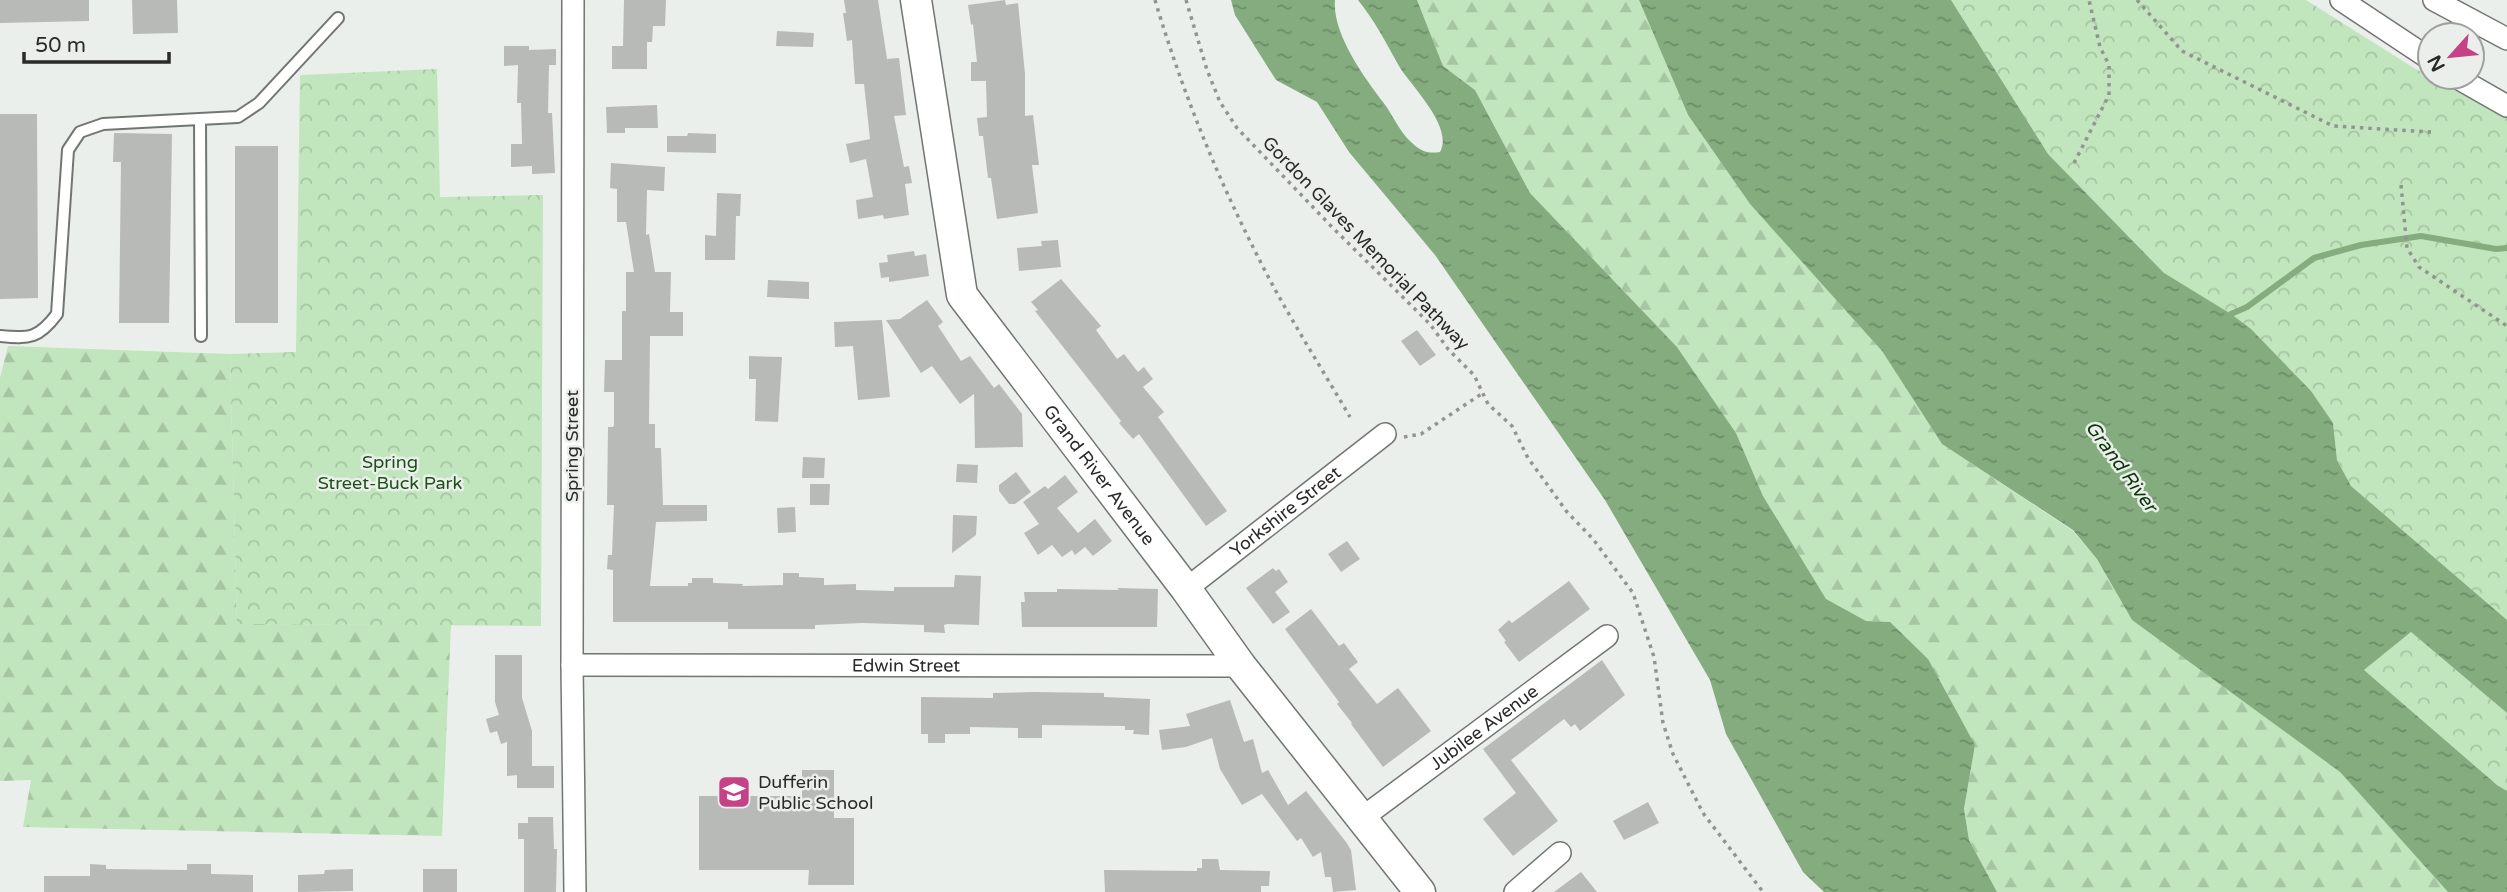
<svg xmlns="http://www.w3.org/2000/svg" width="2507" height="892" font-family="'Varela Round',sans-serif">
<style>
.forest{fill:url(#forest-firs)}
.park{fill:url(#park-crowns)}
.water{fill:url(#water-ripples)}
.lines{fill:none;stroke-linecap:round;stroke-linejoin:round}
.stream{stroke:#84ac7f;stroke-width:6}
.building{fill:#b7bab6}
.lane-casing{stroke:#727672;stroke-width:14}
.street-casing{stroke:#727672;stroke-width:24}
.secondary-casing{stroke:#727672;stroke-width:33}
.path{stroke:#919491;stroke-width:3.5;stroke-dasharray:3.5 5;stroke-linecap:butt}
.lane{stroke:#fff;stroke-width:10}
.street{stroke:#fff;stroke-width:21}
.secondary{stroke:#fff;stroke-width:30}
.labels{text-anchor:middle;stroke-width:5;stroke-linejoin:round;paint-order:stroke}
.street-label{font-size:18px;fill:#292a29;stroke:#ebefeb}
.park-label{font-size:18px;fill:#1a5115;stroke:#ebefeb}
.poi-label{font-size:18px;fill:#292a29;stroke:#ebefeb;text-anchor:start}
.water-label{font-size:19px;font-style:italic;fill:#0c3608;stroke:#ebefeb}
</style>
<defs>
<pattern id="forest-firs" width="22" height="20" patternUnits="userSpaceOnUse" patternTransform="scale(1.75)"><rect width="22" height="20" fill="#c1e5bc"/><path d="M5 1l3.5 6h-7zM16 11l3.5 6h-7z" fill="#a6c5a2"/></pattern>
<pattern id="park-crowns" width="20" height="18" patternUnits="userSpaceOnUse" patternTransform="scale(1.75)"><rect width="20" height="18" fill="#c1e5bc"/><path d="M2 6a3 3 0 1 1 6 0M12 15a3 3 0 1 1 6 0" fill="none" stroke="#a6c5a2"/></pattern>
<pattern id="water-ripples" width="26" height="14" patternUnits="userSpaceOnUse" patternTransform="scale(1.75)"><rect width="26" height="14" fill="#84ac7f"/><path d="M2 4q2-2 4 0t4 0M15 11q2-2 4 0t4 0" fill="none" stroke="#6c8c68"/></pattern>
</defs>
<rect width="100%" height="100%" fill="#ebefeb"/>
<path class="forest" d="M1417,0h222l49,115 62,89 132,147 60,93 131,87 24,28 35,61 208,152 108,120h-451l-28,-52 -5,-31 11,-64 -85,-123 -24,-1 -40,-21 -63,-104 -27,-63 -59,-86 -147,-154 -55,-103 -32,-24z
M8,346l222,8 7,270 214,1 -9,211 -419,-9 8,-47 -31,1v-403z"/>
<path class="park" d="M1951,0h355l108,68 93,50v502l-156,-134 -14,-26 -4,-37 -169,-150 -116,-119z
M437,69l3,128 103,-2 -2,431 -304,-2 -7,-270 66,-2 4,-277z
M2411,632l96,81v78l-10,-6 -133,-115z"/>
<path class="water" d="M1231,0h104c-3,33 29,77 48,102 10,13 16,29 28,40 9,9 17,12 29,10 14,-25 -29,-66 -41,-86 -13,-23 -24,-45 -41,-66h59l26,66 32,24 55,103 147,154 59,86 27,63 63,103 40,22 24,1 38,37 47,86 -11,64 5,31 28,52h-173l-21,-20 -77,-138 -16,-54 -105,-180 -170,-245 -86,-103 -32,-50 -41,-22 -41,-65z
M1639,0h312l97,154 116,119 67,41 20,15 60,62 22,32 4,37 14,26 156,134v93l-96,-81 -47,38 133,115 10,6v101h-59l-108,-120 -208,-152 -35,-61 -24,-29 -131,-86 -60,-93 -132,-147 -62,-89z"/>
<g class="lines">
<path class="stream" d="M2231,314l16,-7 67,-49 47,-13 60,-9 75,13 11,-1"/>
</g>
<path class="building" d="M0,0h89v21l-89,2z
M132,0h45l1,33 -45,1z
M624,0h42l-1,26h-12l-1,16h-5v27h-35v-23h11z
M844,0h34l9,59 12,-1 7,57 -12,1 10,51 5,-1 3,17 -7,1 4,31 -25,4 -1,-4 -25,4 -2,-19 17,-3 -7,-38 -16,4 -4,-19 24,-5 -6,-55h-9l-3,-44 -5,1 -4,-28h3z
M1005,0l1,5 12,-2 7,71v42l8,-1 6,50h-7l6,48 -41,6 -6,-41h-3l-5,-42h-4l-2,-18 10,-1 -1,-36h-15v-19h6l-4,-38 -2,1 -3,-20z
M777,31l37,2 -1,14 -37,-1z
M504,46h25v4l27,-1v16h-7l-1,48h4l3,60 -23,1v-8l-21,1v-23h11l-1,-41h-4l1,-38 -14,1z
M657,105l1,23h-33v5h-18l-1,-26z
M0,114h37l1,184 -38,1z
M114,133l58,1 -3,189h-50l2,-161h-8z
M688,133l28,1v19l-49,-1v-16h20z
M235,146h43v177h-43z
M611,163l54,4 -1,24 -17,-1 -1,45 3,-1 6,38h16l-1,40h13v24h-33l-1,88h6v24h6l2,57h44v16l-51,1 -6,64h38v-3h4v-5h21v5l30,1 -1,2 41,-1v-12h16v4l25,1v7l32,-1v6l38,1v-4h60l1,-12 26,1 -2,49 -32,-1 -3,1 1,8 -21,-1v-7l-61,-2 -48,2v4h-87v-7h-115v-52l-6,-1 1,-14h4l2,-50h-7l1,-78h5l1,-2v-33h-10l1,-32h17v-49h4v-39h8l-8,-50h-9v-33l-7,-1z
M717,193l24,1 -1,22h-4l-1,44h-30v-25l11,1z
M1058,240l3,27 -42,4 -2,-23 25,-2 -1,-5z
M914,251l1,5 11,-2 3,22 -40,6v-5l-8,1 -2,-15 9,-1 -1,-7z
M1061,279l40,47 -5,4 21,29 7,-5 14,18 6,-5 9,12 -10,8 21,25 -6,5 69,94 -21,15 -67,-92 -6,5 -14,-16 2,-2 -86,-110 3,-1 -7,-8z
M768,280l41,2v17l-42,-2z
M927,300l16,22 -5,4 23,35 9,-5 24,32 5,-4 23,30 1,33 -48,1 -1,-54 -14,10 -28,-38 -11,7 -35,-53 14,-1z
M882,320l8,77 -32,3 -5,-54 -18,1 -1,-25z
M1417,330l19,25 -16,11 -19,-25z
M749,356l33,1 -4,65 -23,-1 1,-42h-7z
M803,457l22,1 -1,20h-22z
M957,464l21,1 -1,18 -21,-1z
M1016,472l15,20 -16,12h-6l-10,-13v-6z
M1065,475l13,17 -21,16 21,25 17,-14 17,22 -19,15 -8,-9 -10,8 -3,-5 -10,7 -10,-12 -14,10 -14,-22 15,-9 -16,-22 22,-16 3,3z
M810,484h20l-1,21h-19z
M795,507l1,25 -18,1 -1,-25z
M953,515l24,1 -1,19 -24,18z
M1347,541l13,18 -19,13 -13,-18z
M1273,568l3,3 3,-2 9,13 -13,10 15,20 -17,12 -27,-36z
M1569,581l21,28 -71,53 -15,-20 2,-1 -8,-11 11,-10 3,3z
M1117,588l41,1 -1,38h-135l-1,-25h4l-1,-10h33v-3l62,1z
M1311,609l28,37 5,-3 14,19 -9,7 28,35 21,-16 33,43 -48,36 -32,-43 1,-1 -15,-19 2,-2 -54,-73z
M495,655h27v43l10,33v35h22v22h-37v-13l-10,1v-34l-6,2 -4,-13 -7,2 -4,-14 13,-4 -4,-13z
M1602,660l23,35 -45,36 -5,-7 -4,3 -7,-8 -53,41 47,61 -45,35 -30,-37 33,-26 -33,-44z
M1035,692l69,1v4l46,2 -1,36 -16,-1 1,-4h-9v-4l-83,-1v13h-24v-10l-48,-1v7h-25v9h-17v-9h-7v-37l72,1v-5z
M1230,700l14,42 9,-3 9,34 6,-3 20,35 18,-14 40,51 5,8 5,40 -23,2 -2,-15h-6l-4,-25 -8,5 -12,-19 -4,3 -35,-47 -20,11 -22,-36 -8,-31 -26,9 -24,3 -3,-20 31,-4 -4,-12z
M802,770h32v48h20v67h-46l1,-15h-110v-74h103z
M1648,802l11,21 -35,17 -11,-19z
M528,817h25l1,32h3l-1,43h-32v-53h-6v-16h10z
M1202,859h16l2,11 50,1 -1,15h-8v6h-156l-1,-22 93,1v-3h5z
M90,864l16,1v4l81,1v-6h24v10l42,1v17h-209v-16h46z
M353,869v22l-55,1v-17l26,-1 1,-4z
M423,869h34v23h-34z
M1581,872l16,20h-43z"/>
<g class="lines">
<defs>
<path id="lane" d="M200,119l1,217
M0,336c30,3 39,2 57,-22l11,-164 12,-18 23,-8 135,-7 21,-14 79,-85"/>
<g id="street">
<path d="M573,0l-1,665 3,227"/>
<path d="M2341,0l89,59"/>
<path d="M2434,0l73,39"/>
<path d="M2456,77l51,29"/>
<path id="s1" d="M1186,589l199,-155"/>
<path id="s2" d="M572,665l669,1"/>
<path id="s3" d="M1362,818l245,-182"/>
<path d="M1515,892l45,-39"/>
</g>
<g id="secondary">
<path id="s4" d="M916,0l46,295 224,294 55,77 179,226"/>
</g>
</defs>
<use href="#lane" class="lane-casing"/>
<use href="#street" class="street-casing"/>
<use href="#secondary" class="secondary-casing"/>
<path class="path" d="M1155,0c26,87 59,170 100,251 28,57 63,111 95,166
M1186,0l21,70 13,32 17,26 95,99 98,97 18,25 26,26 14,29 24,22 16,32 21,29 18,25 26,27 40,54 21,64 9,66 10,31 30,59 60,79
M2137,0l45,51 151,75 98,6
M2074,163l35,-68v-30l-9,-18 -11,-47
M2401,185l6,63 12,19 88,59
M1404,437l17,-3 62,-41"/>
<use href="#lane" class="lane"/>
<use href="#street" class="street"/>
<use href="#secondary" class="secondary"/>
</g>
<defs>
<symbol id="school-square" viewBox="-11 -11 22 22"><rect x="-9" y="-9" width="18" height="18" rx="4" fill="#c64287" stroke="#ebefeb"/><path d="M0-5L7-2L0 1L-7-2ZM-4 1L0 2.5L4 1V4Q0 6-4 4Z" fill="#fff"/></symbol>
</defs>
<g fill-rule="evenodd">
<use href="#school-square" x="715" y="773" width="38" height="38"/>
</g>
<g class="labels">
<g class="street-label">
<text transform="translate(1366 243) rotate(46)" y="6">Gordon Glaves Memorial Pathway</text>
<text transform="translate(572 446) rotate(-90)" y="6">Spring Street</text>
<text dy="6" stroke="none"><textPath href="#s4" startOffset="525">Grand River Avenue</textPath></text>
<text dy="6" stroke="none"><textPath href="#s1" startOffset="126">Yorkshire Street</textPath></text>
<text dy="6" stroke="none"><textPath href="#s2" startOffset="334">Edwin Street</textPath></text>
<text dy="6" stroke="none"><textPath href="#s3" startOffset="152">Jubilee Avenue</textPath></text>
</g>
<g class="park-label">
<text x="390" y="468">Spring<tspan x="390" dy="21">Street-Buck Park</tspan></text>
</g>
<g class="poi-label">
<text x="758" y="788">Dufferin<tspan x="758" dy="21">Public School</tspan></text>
</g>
<g class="water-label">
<text transform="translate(2122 466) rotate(54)" y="7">Grand River</text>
</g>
</g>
<g transform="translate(2451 56) rotate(243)"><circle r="33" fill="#ebefeb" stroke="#9da09d" stroke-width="2"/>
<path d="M0-5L12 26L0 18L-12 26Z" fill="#c64287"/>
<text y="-10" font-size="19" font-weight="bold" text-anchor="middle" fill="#292a29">N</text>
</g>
<path d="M24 52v10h145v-10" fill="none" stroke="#292a29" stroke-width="3.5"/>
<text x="35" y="52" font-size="21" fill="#292a29" stroke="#ebefeb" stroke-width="5" paint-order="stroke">50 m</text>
</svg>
